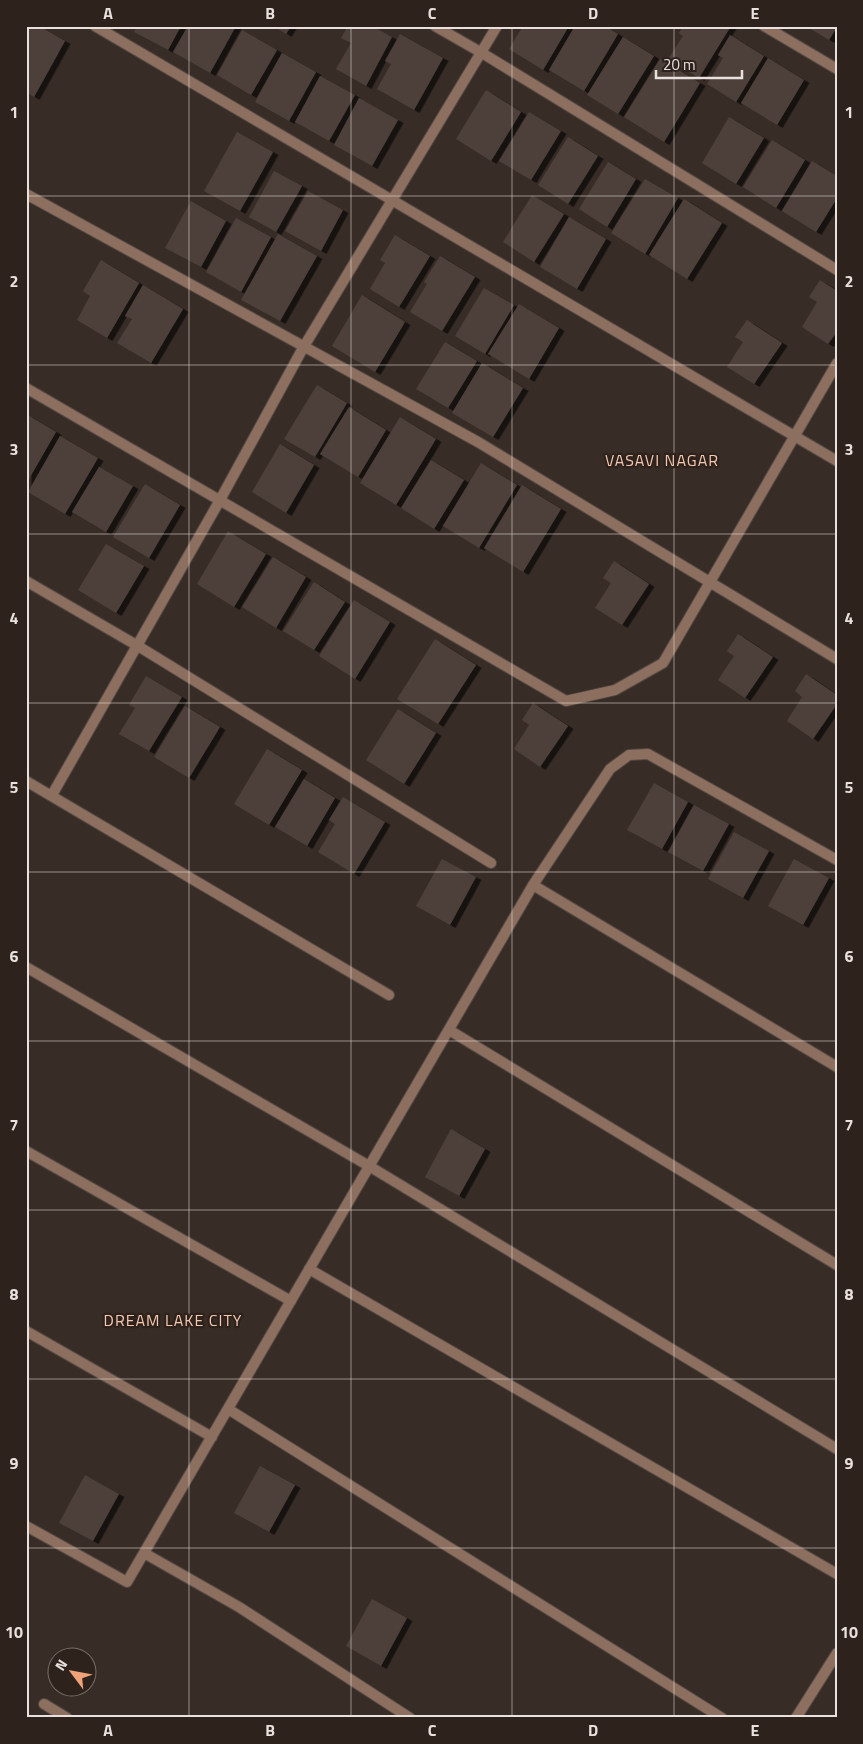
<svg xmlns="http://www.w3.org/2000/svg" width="863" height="1744" font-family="'Titillium Web',sans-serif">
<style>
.building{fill:#4e413b;filter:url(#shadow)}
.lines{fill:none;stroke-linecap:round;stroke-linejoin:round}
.minor-casing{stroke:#544943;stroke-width:12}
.minor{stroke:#8d6f60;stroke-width:10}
.grid{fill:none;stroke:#e9e1dd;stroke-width:1;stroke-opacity:0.55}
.labels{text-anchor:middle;stroke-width:4.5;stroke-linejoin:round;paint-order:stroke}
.neighbourhood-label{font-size:16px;letter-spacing:1px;fill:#f5c8b1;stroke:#2e221c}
.neatline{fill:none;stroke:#e9e1dd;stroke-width:2}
.grid-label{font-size:16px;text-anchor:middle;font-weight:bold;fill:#e9e1dd}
</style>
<defs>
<filter id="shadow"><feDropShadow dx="5.5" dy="3" stdDeviation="0" flood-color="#0009"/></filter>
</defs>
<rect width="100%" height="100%" fill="#382c26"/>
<path class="building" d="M26,26h13l26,15 -31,56 -8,-5z
M137,26h44l-13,24 -34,-18z
M188,26h48l-26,47 -37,-21z
M274,26h17l-5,8z
M348,26h24l20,11 -26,49 -30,-17 15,-26 -10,-5z
M523,26h46l-26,44 -34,-21z
M575,26h30l13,8 -34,57 -35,-21z
M683,26h48l-32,52 -31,-19 15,-23 -4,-3z
M806,26h31v1l-8,13z
M242,30l35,20 -26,45 -34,-20z
M400,34l43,24 -29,52 -37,-21 14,-25 -6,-3z
M730,35l34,21 -28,46 -29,-18 16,-26 -5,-3z
M623,37l31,19 -36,58 -31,-19z
M282,53l34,19 -27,49 -34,-19z
M768,58l36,22 -27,45 -36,-22z
M660,59l40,24 -36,59 -40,-25z
M320,76l35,19 -26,46 -34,-19z
M486,90l35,22 -30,49 -35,-22z
M359,98l39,22 -26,46 -38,-21z
M529,112l32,19 -30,49 -32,-19z
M729,117l35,21 -28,46 -34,-21z
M237,132l36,20 -33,59 -36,-20z
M568,137l30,19 -30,48 -30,-19z
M772,140l33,20 -29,48 -33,-21z
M812,161l25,15v22l-21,34 -34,-21z
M608,162l28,17 -29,48 -28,-18z
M274,171l28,15 -26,46 -27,-15z
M645,179l33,19 -33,56 -34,-21z
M308,191l35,19 -22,41 -36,-20z
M532,195l32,19 -30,48 -31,-20z
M684,199l38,24 -35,56 -38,-24z
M191,201l35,20 -25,46 -36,-19z
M569,217l37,22 -29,50 -37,-22z
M236,218l35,19 -30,55 -35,-20z
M278,234l39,22 -37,65 -39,-21z
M395,235l35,21 -31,51 -29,-18 15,-26 -5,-3z
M440,256l35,21 -33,54 -32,-19 17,-28 -3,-2z
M101,260l38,23 -32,55 -30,-18 13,-24 -7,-5z
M820,280l17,11v41l-9,12 -26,-17 15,-25 -8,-5z
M143,285l40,24 -32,54 -34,-20 15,-24 -7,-3z
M484,288l30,17 -29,49 -30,-18z
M362,295l43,27 -30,50 -43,-26z
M519,304l40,24 -30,51 -41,-25z
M747,320l35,23 -28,41 -27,-17 16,-25 -8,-5z
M445,342l32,19 -29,47 -32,-19z
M482,363l41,25 -30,49 -41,-24z
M317,385l30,18 -32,54 -31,-18z
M349,407l37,23 -28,47 -38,-23z
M26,414l30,18 -30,52z
M400,417l36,22 -40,66 -36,-22z
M60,436l38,22 -33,56 -37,-22z
M280,444l34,21 -28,48 -34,-21z
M431,460l33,20 -30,49 -33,-21z
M481,463l36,22 -38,63 -36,-22z
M99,467l34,19 -27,46 -34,-20z
M145,484l35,21 -31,53 -36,-21z
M522,485l39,24 -38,63 -39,-24z
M228,531l38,23 -32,53 -37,-23z
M106,544l38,22 -28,47 -38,-23z
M273,557l33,20 -30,51 -34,-21z
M614,561l35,23 -27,41 -27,-17 16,-25 -8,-5z
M314,582l31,20 -31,48 -31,-19z
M354,600l36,22 -35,57 -36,-23z
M738,634l35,23 -28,41 -27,-18 16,-24 -7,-5z
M435,639l41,26 -38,59 -41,-25z
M806,674l31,21v9l-24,35 -26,-18 15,-24 -7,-6z
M146,676l36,21 -33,54 -30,-17 16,-26 -6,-3z
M533,703l35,23 -28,41 -26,-18 15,-24 -7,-5z
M185,706l35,21 -31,51 -35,-21z
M398,709l38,24 -32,51 -38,-24z
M267,749l35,21 -33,55 -35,-21z
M304,779l31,19 -28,48 -32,-19z
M654,783l34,19 -26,47 -35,-19z
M343,797l42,25 -31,52 -36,-22 17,-28 -6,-4z
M694,805l35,19 -26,47 -35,-19z
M734,832l35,19 -26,47 -35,-19z
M442,859l34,18 -26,48 -34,-19z
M794,859l35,19 -26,47 -35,-19z
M451,1129l34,20 -26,47 -34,-19z
M260,1466l35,19 -26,47 -35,-19z
M85,1475l34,19 -26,47 -34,-18z
M372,1599l35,19 -26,48 -35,-20z"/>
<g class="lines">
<defs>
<path id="minor" d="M95,26l742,435
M435,26l47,27 355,217
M764,26l73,43
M26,194l452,248 359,217
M26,388l540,313 49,-11 48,-27 174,-300
M26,581l112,65 353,217
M26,781l363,214
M52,795l168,-295 83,-152 194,-322
M533,885l304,182
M26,967l343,199 468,283
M449,1030l388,235
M26,1151l265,150
M309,1269l528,305
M26,1331l186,106
M228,1409l494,309
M26,1526l101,56 406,-697 77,-116 19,-14 19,-1 189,106
M144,1553l95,54 171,111
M44,1704l23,14
M796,1718l41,-65"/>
</defs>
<use href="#minor" class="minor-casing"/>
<use href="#minor" class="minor"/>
</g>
<path class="grid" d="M189,26v1692M351,26v1692M512,26v1692M674,26v1692M26,196h811M26,365h811M26,534h811M26,703h811M26,872h811M26,1041h811M26,1210h811M26,1379h811M26,1548h811"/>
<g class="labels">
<g class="neighbourhood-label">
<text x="662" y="466">VASAVI NAGAR</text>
<text x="173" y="1326">DREAM LAKE CITY</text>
</g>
</g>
<rect width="863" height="1744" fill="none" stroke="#2e221c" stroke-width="55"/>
<g transform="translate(72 1672) rotate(302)"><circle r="24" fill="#2e221c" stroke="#796e69"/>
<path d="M0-4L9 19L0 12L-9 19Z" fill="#f0a279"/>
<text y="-8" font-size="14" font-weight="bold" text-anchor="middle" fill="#e9e1dd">N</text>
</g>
<path d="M656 70v8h86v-8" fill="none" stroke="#e9e1dd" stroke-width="2.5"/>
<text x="663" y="70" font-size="15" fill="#e9e1dd" stroke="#2e221c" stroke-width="4" paint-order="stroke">20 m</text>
<rect x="28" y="28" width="808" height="1688" class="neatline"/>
<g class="grid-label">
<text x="108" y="19">A</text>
<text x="270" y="19">B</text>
<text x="432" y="19">C</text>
<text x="593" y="19">D</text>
<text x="755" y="19">E</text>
<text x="14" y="118">1</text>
<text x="849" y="118">1</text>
<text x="14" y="287">2</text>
<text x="849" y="287">2</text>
<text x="14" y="455">3</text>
<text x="849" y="455">3</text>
<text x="14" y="624">4</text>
<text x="849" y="624">4</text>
<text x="14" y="793">5</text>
<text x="849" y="793">5</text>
<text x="14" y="962">6</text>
<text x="849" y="962">6</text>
<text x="14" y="1131">7</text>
<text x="849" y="1131">7</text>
<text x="14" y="1300">8</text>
<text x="849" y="1300">8</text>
<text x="14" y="1469">9</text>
<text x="849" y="1469">9</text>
<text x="14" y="1638">10</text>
<text x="849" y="1638">10</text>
<text x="108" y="1736">A</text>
<text x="270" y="1736">B</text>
<text x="432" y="1736">C</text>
<text x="593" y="1736">D</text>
<text x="755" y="1736">E</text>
</g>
</svg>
